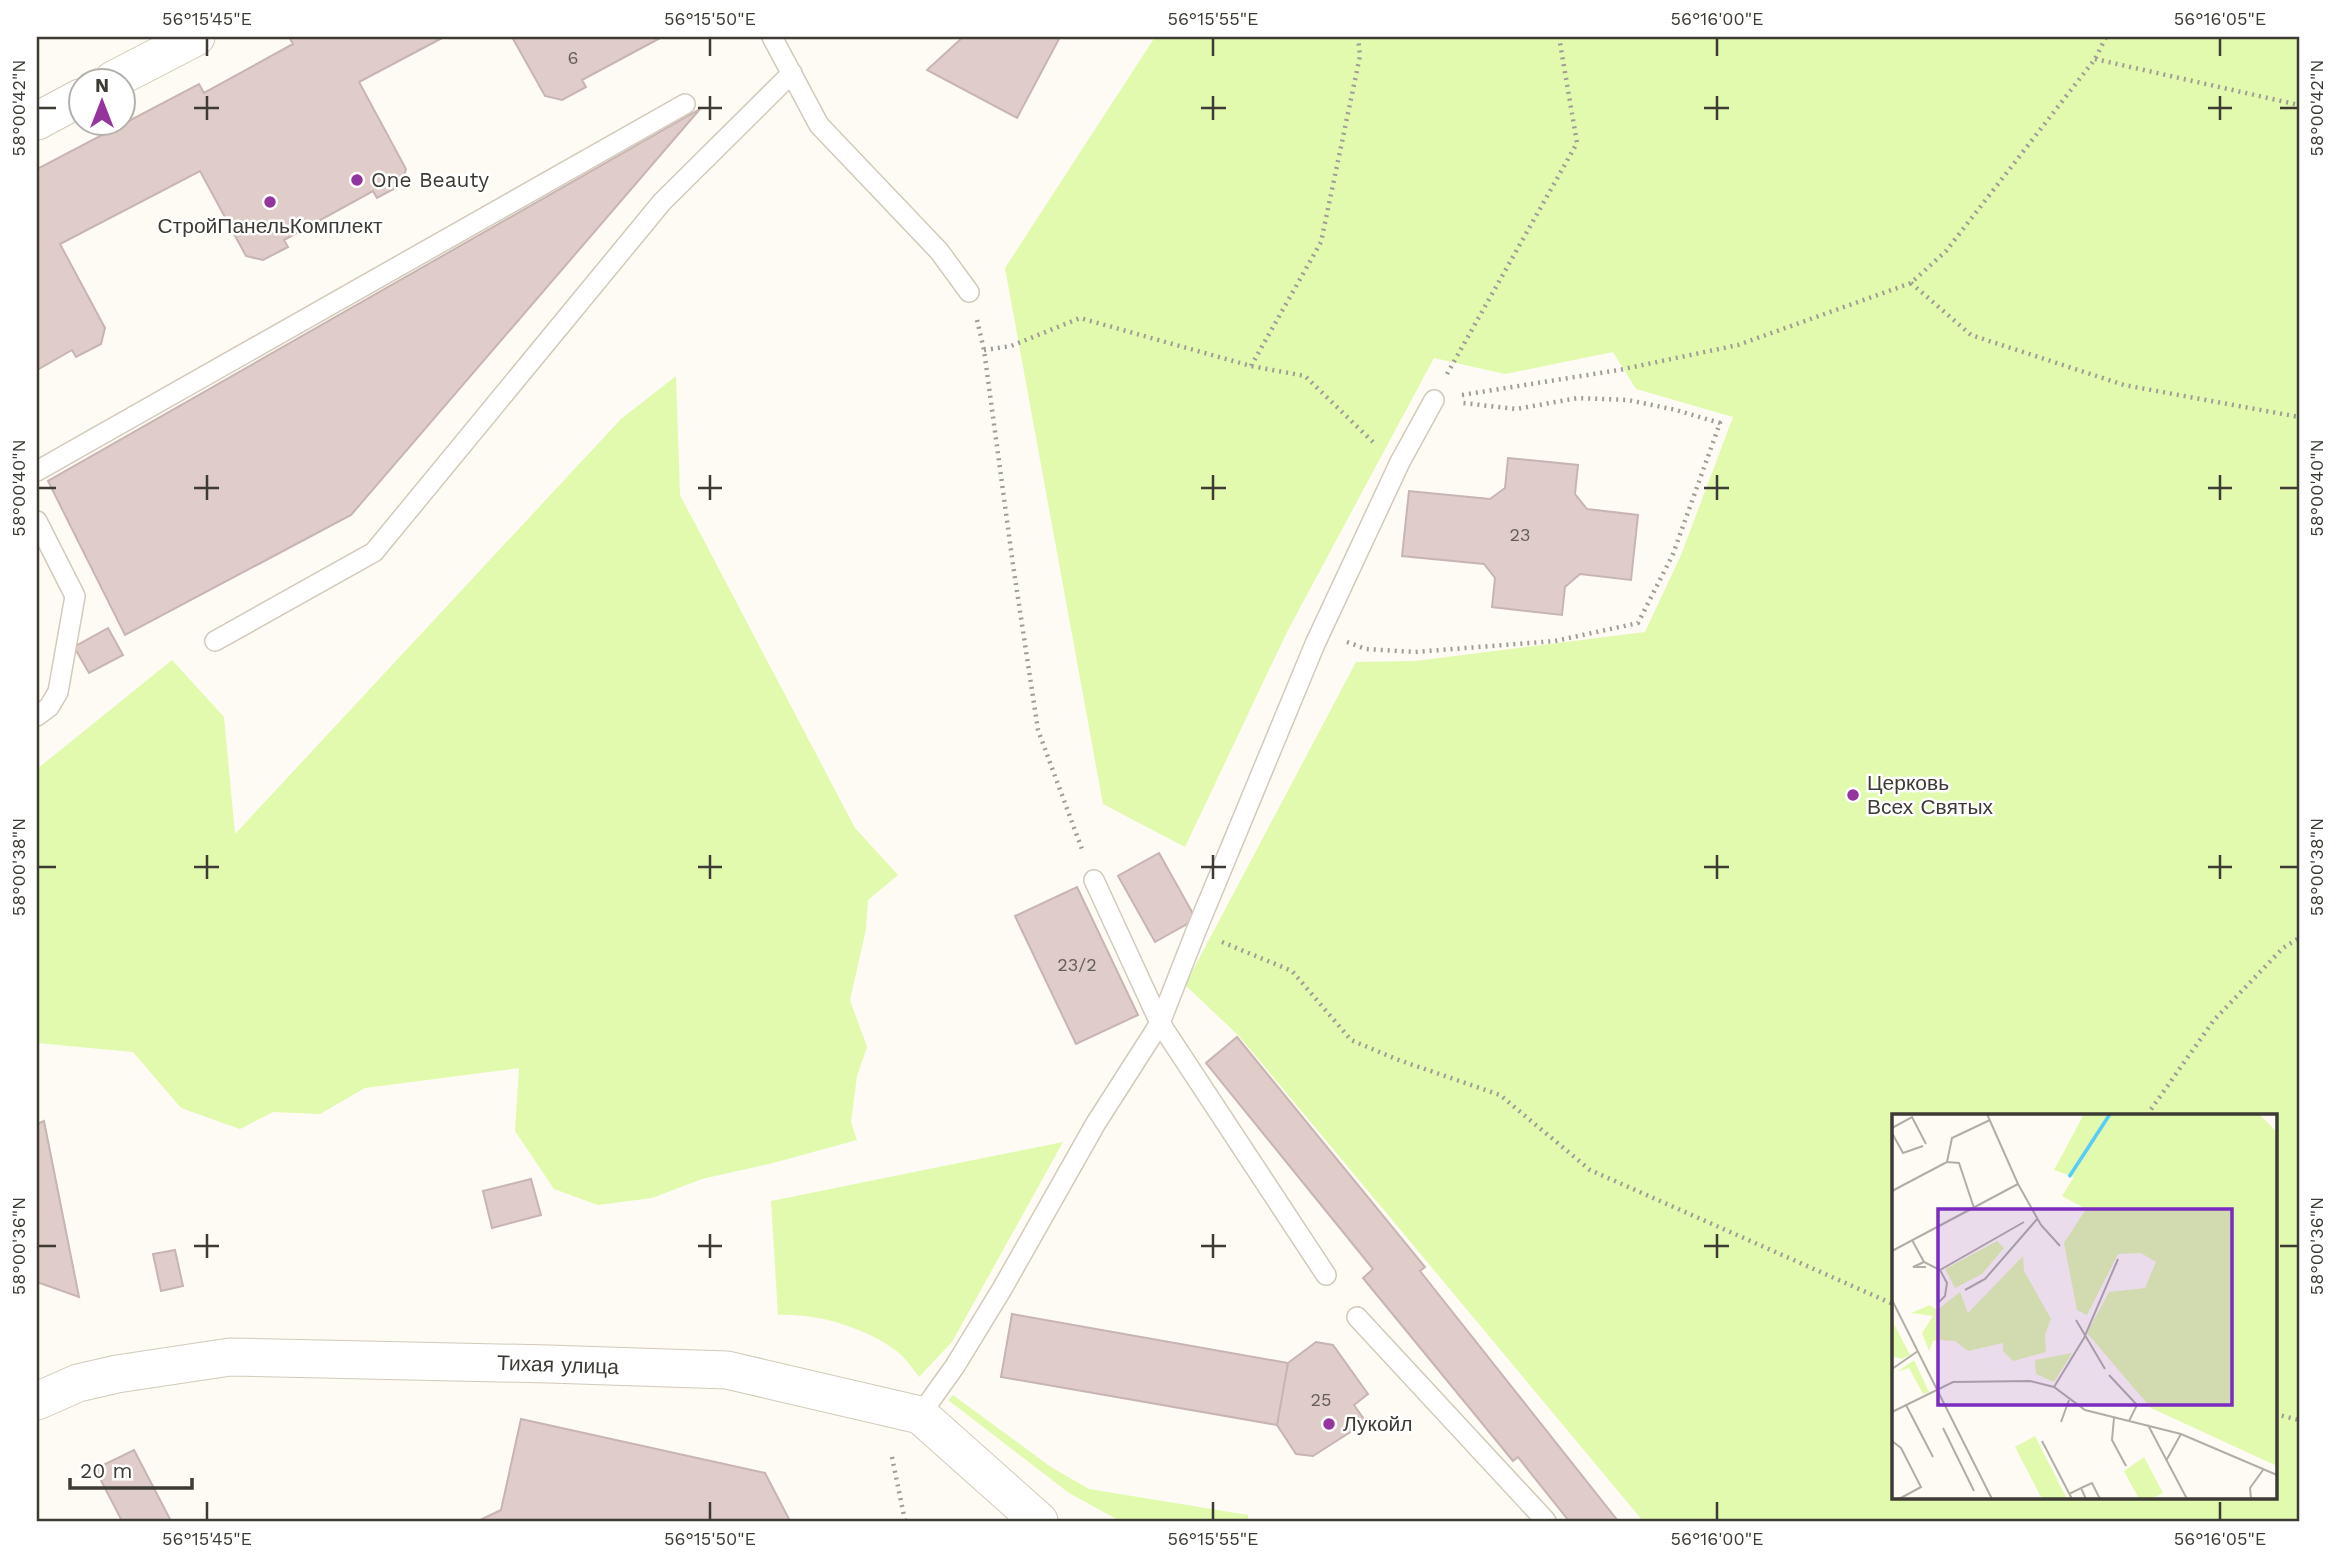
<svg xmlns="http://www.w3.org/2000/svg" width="2336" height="1558" font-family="'Work Sans',sans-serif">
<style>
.green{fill:#e1faad;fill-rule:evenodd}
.building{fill:#e0ccc9;stroke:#c8b4b1;stroke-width:2}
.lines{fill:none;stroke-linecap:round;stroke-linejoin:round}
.lane-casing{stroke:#d2caba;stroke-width:22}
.street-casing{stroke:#d2caba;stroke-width:39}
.path{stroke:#a09d96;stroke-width:4.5;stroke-dasharray:2 5;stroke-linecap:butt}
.lane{stroke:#fff;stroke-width:19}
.street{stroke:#fff;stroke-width:37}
.ticks{fill:none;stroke:#3e3b34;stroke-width:2.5}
.poi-dot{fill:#94359e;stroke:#fff;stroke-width:2.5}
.labels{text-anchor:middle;stroke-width:5;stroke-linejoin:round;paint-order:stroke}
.number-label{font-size:18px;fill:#665f59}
.poi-label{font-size:21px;fill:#3e3b34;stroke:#fff;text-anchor:start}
.street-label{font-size:21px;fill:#3e3b34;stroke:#fff}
.inset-river{fill:none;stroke:#56ccfd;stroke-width:3.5}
.inset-road{fill:none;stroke:#b1aea7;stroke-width:2}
.view{fill:#7b2cbf;fill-opacity:0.15;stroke:#7b2cbf;stroke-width:3.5}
.inset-edge{fill:none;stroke:#3e3b34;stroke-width:3.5}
.neatline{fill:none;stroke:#3e3b34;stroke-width:2.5}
.ticks-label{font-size:18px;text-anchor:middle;fill:#3e3b34}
</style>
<rect width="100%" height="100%" fill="#fefbf4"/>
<path class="green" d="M1155,37h1144v1484h-656l-404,-485 -54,-51 171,-323 59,-1 230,-29 36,-77 52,-138 -97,-28 -23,-37 -108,22 -71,-16 -147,274 -102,215 -82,-43 -98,-536zM1893,1115h382v382h-382z
M676,376l4,119 175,333 43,47 -30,25 -2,29 -16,71 17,47 -10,29 -6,46 6,18 -84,23 -71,16 -50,19 -54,7 -44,-16 -39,-58 4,-63 -154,20 -45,26 -47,-2 -33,17 -59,-21 -48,-56 -96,-9v-274l135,-109 52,57 11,117 386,-415z
M1063,1142l-111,200 -33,35c-6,-8 -13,-18 -21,-25 -32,-24 -80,-39 -120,-37l-7,-114z
M953,1395l98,72 38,22 159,26v6h-128l-51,-28 -121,-93z"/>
<path class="building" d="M289,37h155l-85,45 47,87 -5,16 -24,13 -4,-7 -89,49 4,7 -25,13 -17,-4 -46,-85 -140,73 45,84 -4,16 -25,13 -4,-7 -35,20v-201l162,-85 5,9 89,-49z
M512,37h150l-80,43 4,7 -24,13 -17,-4z
M963,37h97l-43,81 -90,-48z
M700,109l-349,406 -226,120 -77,-154z
M1508,458l70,7 -3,29 12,15 51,6 -7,65 -51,-6 -15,13 -3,28 -70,-8 3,-29 -11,-14 -82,-8 7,-65 81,8 15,-11z
M108,628l15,27 -34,18 -15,-26z
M1159,853l37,66 -41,23 -37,-66z
M1077,887l61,128 -62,29 -61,-128z
M1237,1037l188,230 -5,4 198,250h-49l-51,-64 -5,4 -150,-183 10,-9 -167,-206z
M44,1121l35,176 -42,-15v-158z
M531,1179l10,36 -49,13 -9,-37z
M175,1250l8,36 -22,5 -8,-37z
M1012,1314l276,49 -11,62 -276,-48z
M1316,1342l17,3 35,49 -14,11 12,17 -53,34 -17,-2 -19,-29 11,-62z
M521,1419l244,54 25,48h-312l23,-11z
M134,1450l37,71h-49l-27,-52z"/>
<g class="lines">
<defs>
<path id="lane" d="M772,37l47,88 120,126 30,41
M37,471l648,-367
M37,521l38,75 -17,96 -9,15 -12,9
M215,641l159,-89 288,-350 130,-129
M1094,880l66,143 166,252
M1357,1317l189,204
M920,1415l35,-49 47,-77 94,-166 64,-100 36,-92 119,-287 85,-182 34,-62"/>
<path id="street" d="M113,80l83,-43
M37,121l43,-23
M37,1401l41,-18 39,-9 113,-17 319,7 178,6 193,45 119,106"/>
</defs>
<use href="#lane" class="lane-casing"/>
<use href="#street" class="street-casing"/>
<path class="path" d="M2095,59l204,46
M1911,283l60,52 153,50 175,32
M977,320l7,30 29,215 25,165 45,122
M984,350l27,-4 69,-28 171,48 54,10 71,69
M1251,366l70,-124 39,-186 -2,-19
M1447,374l130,-231 -18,-106
M1462,395l157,-25 119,-25 173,-62 35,-32 149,-192 11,-22
M1347,642l19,7 49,3 140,-11 83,-18 35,-69 47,-131 -44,-13 -48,-10 -50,-2 -62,11 -53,-6
M1222,942l70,29 59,69 45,19 104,36 90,75 303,134
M2147,1115l67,-95 69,-72 16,-10
M2275,1414l24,6
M892,1457l13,64"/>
<use href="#lane" class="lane"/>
<use href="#street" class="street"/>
</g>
<path class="ticks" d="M207,38v18M710,38v18M1213,38v18M1717,38v18M2220,38v18M207,96v24M710,96v24M1213,96v24M1717,96v24M2220,96v24M38,108h18M194,108h25M698,108h24M1201,108h25M1704,108h25M2208,108h24M2280,108h18M207,475v25M710,475v25M1213,475v25M1717,475v25M2220,475v25M38,488h18M194,488h25M698,488h24M1201,488h25M1704,488h25M2208,488h24M2280,488h18M207,855v24M710,855v24M1213,855v24M1717,855v24M2220,855v24M38,867h18M194,867h25M698,867h24M1201,867h25M1704,867h25M2208,867h24M2280,867h18M207,1234v24M710,1234v24M1213,1234v24M1717,1234v24M38,1246h18M194,1246h25M698,1246h24M1201,1246h25M1704,1246h25M2280,1246h18M207,1502v18M710,1502v18M1213,1502v18M1717,1502v18M2220,1502v18"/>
<g class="poi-dot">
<circle cx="357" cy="180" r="7"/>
<circle cx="270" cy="202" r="7"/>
<circle cx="1853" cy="795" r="7"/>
<circle cx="1329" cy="1424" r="7"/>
</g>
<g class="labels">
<g class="number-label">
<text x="573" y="64">6</text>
<text x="1520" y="541">23</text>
<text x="1077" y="971">23/2</text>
<text x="1321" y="1406">25</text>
</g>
<g class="poi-label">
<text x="371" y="187">One Beauty</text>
<text x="270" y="233" text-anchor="middle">СтройПанельКомплект</text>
<text x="1867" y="790">Церковь<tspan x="1867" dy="24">Всех Святых</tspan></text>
<text x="1343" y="1431">Лукойл</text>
</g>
<g class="street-label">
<text transform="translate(558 1365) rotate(2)" y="7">Тихая улица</text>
</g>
</g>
<g transform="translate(1892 1114)">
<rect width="385" height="385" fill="#fefbf4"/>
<path d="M192,0h175l18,18v334l-126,-58 -64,-75 22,-41 36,-4 11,-26 -15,-9 -23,1 -31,61 -10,-5 -13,-67 22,-34 -24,-13 12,-19 -20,-7zM105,127l7,7 -22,26 -27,14 -10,-19zM131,142l1,15 27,48 -6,16 1,17 -33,9 -10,-10v-8l-35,8 -13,-10 -16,-1 -6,1 -4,10 -7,-18 11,-17 -22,-3 19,-8 7,5 23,-18 8,21zM0,206l18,35 -8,4 -10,-3zM180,239l-18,29 -18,-8 -1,-14zM22,246l15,32 -6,2 -14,-26 -12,4zM143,322l32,63h-25l-27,-52zM252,343l19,36 -12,6h-12l-15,-28z" fill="#e1faad"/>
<path class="inset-river" d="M177,63l41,-63"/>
<path class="inset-road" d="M95,0l31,70 23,41 19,21M0,14l20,-11 14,27M0,19l11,20 20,-7M55,48l12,1 15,45M0,77l55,-29 5,-24 38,-18M20,126l12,22 16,8 7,13 -2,13 -6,6M0,137l126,-67M32,148l-11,5h13M48,156l84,-48M73,176l20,-11 53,-61M0,186l100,199M184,206l29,49M0,255l26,-18M217,261l28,30 -8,16M162,273l30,-49 34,-79M14,291l27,52M0,298l61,-30 77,-1 24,6 31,23 96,24 96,41M222,304l-2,22 14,26M169,308l8,-22M256,311l39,74M51,314l31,63M0,327l9,7 20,39 -22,12M150,327l30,58M274,347l15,-27M189,374l11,-5 8,16M177,380l12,-6 5,11M359,385l-1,-11 13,-18"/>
<path class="view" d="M46,95h294v196h-294z"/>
<rect width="385" height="385" class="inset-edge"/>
</g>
<rect width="2336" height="1558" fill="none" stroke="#ffffff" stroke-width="77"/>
<g transform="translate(102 102)"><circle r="33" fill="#ffffff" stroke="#b2b1ae" stroke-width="2"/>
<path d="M0-5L12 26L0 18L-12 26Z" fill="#94359e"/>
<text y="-10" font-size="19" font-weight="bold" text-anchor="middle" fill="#3e3b34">N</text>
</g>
<path d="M70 1478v10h122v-10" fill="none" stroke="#3e3b34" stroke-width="3.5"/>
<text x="80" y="1478" font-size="21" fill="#3e3b34" stroke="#ffffff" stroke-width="5" paint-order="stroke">20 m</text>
<rect x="38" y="38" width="2260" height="1482" class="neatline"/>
<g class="ticks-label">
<text x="207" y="25">56°15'45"E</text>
<text x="710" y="25">56°15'50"E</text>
<text x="1213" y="25">56°15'55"E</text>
<text x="1717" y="25">56°16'00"E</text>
<text x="2220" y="25">56°16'05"E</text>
<text transform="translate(19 108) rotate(-90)" y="6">58°00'42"N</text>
<text transform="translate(2317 108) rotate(-90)" y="6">58°00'42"N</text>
<text transform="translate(19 488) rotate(-90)" y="6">58°00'40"N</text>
<text transform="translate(2317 488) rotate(-90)" y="6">58°00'40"N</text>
<text transform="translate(19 867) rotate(-90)" y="6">58°00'38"N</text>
<text transform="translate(2317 867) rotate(-90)" y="6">58°00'38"N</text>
<text transform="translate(19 1246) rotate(-90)" y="6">58°00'36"N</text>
<text transform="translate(2317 1246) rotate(-90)" y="6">58°00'36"N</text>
<text x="207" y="1545">56°15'45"E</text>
<text x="710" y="1545">56°15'50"E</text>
<text x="1213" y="1545">56°15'55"E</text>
<text x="1717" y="1545">56°16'00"E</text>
<text x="2220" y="1545">56°16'05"E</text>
</g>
</svg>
